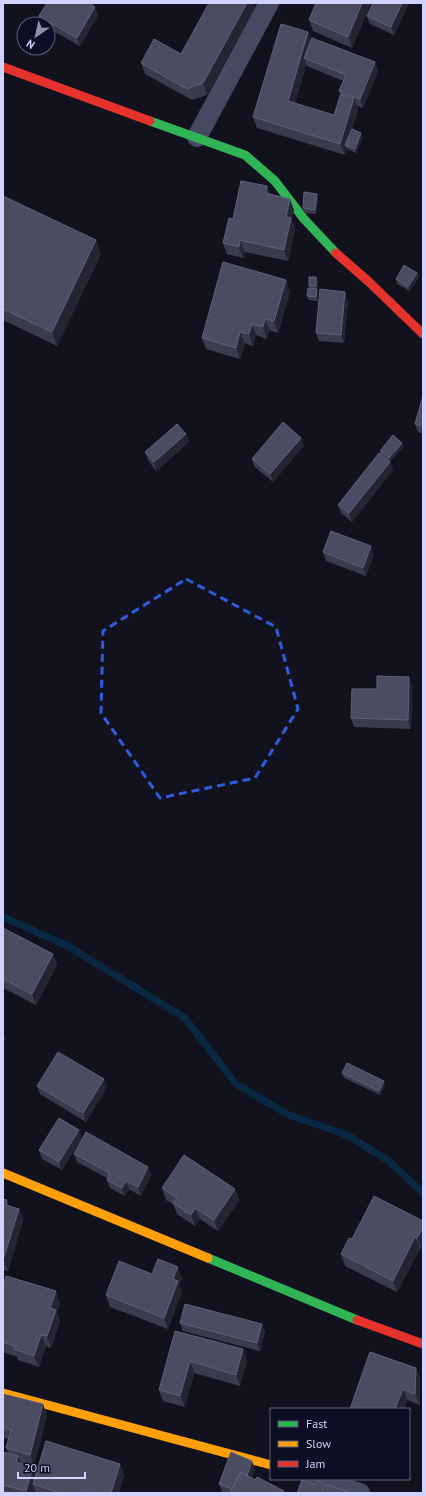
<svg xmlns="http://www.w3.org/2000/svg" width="426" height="1496" font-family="'PT Sans',sans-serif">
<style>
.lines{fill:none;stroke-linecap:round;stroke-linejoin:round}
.stream{stroke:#0b2842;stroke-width:7}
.street{stroke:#464960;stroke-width:20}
.fast{stroke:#30b455;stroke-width:9}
.slow{stroke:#ff9f0a;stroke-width:9}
.jam{stroke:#e5322d;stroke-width:9}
.wall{fill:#3b3b4e;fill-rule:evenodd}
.shaded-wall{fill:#242433}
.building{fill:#4b4c61;stroke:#60617a}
.marked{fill:none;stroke:#2f5bdc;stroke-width:3;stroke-dasharray:8 5;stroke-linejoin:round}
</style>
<rect width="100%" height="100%" fill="#12121f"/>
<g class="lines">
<path class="stream" d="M3,917l63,28 119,73 51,66 53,31 58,20 42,26 34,32"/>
<path class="street" d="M197,137l72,-134
M315,1479l45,14"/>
<path class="fast" d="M150,121l95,34 30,26 29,38 32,34
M208,1258l149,62"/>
<path class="slow" d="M3,1173l205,85
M3,1393l268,72"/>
<path class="jam" d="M3,67l147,54
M336,253l32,28 55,53
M357,1320l66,24"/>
</g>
<path class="wall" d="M371,3l-19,45 -39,-17 -4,-11z
M373,3h34l1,2 -14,30 -24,-11 -3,-8z
M255,7l-48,88 -15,5 -47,-26 -4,-11 40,-9z
M98,15l-18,31 -32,-18v-4h-6l-3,-8z
M308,32l3,8 67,31 -15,37 -6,-3 1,5 -6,19 11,8 -7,16 -9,-4 -2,6 -88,-27 -4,-11zM306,65l1,1 36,15 -4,10 1,3 -6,21 -39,-12z
M267,186l3,8 24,16 -2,11 3,8 -7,32 -43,-9 -2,6 -16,-4 -4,-11 10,-24z
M3,196l98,58 -44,92 -54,-26z
M318,198l-2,16 -12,-1 -1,-5z
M417,273l2,4 -9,14 -13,-7 -1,-5z
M318,281l-1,10 1,2v8l-9,-1 -2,-4 3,-8 -1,-2z
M290,292l-12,41 -9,-3 -2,9 -11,-4 -3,11 -8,-3 -5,16 -34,-10 -4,-11z
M348,300l-4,43 -25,-2 -3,-8z
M423,396v38l-5,-2 -3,-8z
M186,434l3,8 -33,29 -8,-11 -3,-8z
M301,438l3,8 -31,36 -18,-15 -3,-8z
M402,443l1,4 -13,15 3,8 -41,52 -11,-9 -3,-8 43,-50 -1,-4z
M323,552l51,2 -8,22 -40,-15z
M412,685l-1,44 -57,-2 -3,-9 26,-29z
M3,928l50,26 4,11 -21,40 -33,-17z
M342,1073l43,12 -5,10 -36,-17z
M37,1086l70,1 -21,35 -46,-28z
M82,1138l-20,32 -20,-11 -3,-9z
M74,1154l77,21 -10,21 -12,-7 -4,7 -15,-8 -3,-8v-2l-30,-16z
M162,1188l73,1 4,11 -21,31 -18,-12 -5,7 -18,-12 -4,-10 -7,-4z
M3,1199l6,7 10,3 4,11 -15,51 -5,-1z
M423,1221l-2,28h-1l-23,43 -52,-26 -4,-12 11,-15z
M152,1274l30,4 -3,7 3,7 -14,37 -58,-22 -4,-12z
M3,1286l57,17 -3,10 3,8 -9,27 -5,-2 -7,21 -21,-7 -1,-3 -14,-5z
M180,1323l82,1 3,8 -5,19 -77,-20z
M175,1331l72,30 -7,25 -46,-13 -9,34 -22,-6 -4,-11z
M416,1368l4,11v26l-13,-5 -3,9h-54z
M3,1394l40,10 4,12 -13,50 -14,-4v2l13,3 3,8 84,-11 4,12 -5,17h-83l-2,-5 -1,5h-30v-41l5,1 -2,-5 2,-9 -5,-1z
M231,1452l24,17 -3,9 32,13 1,2h-61l-2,-1 -3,-8z"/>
<path class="shaded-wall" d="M247,3h6l2,4 -48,88 -4,-12z
M362,3h9l-19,45 -4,-11z
M402,3h5l1,2 -14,30 -3,-8z
M95,7l3,8 -18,31 -3,-8z
M308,32l5,11 -9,15 2,7 -14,48 -4,-12z
M375,62l3,9 -15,37 -3,-9z
M354,98l4,12 -11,36 -2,-1 2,4 -2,6 -5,-11z
M361,133l2,4 -7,16 -1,-4z
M267,186l4,12 -5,-5z
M317,194l1,4 -2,16 -1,-4z
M290,199l4,11 -2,11 3,8 -7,32 -4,-11 2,-33z
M96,240l5,14 -44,92 -5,-14z
M240,240l5,12 -2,6 -4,-11z
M417,273l2,4 -9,14 -2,-4z
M316,277l2,4 -1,10 1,2v8l-2,-4 1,-8 -1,-3z
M286,280l4,12 -12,41 -4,-12z
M345,292l3,8 -4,43 -3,-8z
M265,319l4,11 -2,9 -4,-12z
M252,324l4,11 -3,11 -4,-12z
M240,332l5,11 -5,16 -4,-11z
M186,434l3,8 -33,29 -2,-9z
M301,438l3,8 -31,36 -3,-8z
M402,443l1,4 -13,15 3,8 -41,52 -3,-9 41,-51 -1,-4z
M371,546l3,8 -8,22 -3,-8z
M409,677l3,8 -1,44 -3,-9z
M53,954l4,11 -21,40 -4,-11z
M3,1030l3,9 -3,6z
M104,1079l3,8 -21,35 -3,-9z
M384,1081l1,4 -5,10 -1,-4z
M79,1130l3,8 -20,32 -3,-8z
M148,1167l3,8 -10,21 -3,-9z
M126,1181l3,8 -4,7 -3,-8z
M235,1189l4,11 -21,31 -4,-11z
M7,1200l4,11 -5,-6z
M195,1208l5,11 -5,7 -4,-11z
M19,1209l4,11 -15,51 -5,-11z
M423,1227v19l-2,3 -4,-11z
M415,1237l5,12 -23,43 -4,-11z
M178,1267l4,11 -3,7 3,7 -14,37 -4,-11 9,-39z
M56,1291l4,12 -3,10 3,8 -9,27 -4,-12 3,-28z
M262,1324l3,8 -5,19 -3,-8z
M41,1335l5,11 -7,21 -5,-11z
M243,1349l4,12 -7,25 -4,-11z
M190,1361l4,12 -9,34 -5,-11z
M416,1368l4,11v26l-5,-11z
M403,1389l4,11 -3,9h-9z
M43,1404l4,12 -13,50 -4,-11z
M18,1456l4,11 -6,-5z
M252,1461l3,8 -6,16 -3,-8z
M120,1464l4,12 -5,17h-8z
M33,1467l4,11 -4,6 1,4 -1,5h-6l-1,-2z
M326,1485l3,8h-6z"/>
<path class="building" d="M47,3h42l6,4 -18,31 -38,-22z
M209,3h38l-44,80 -16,6 -46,-26 13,-24 27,15z
M316,3h46l-14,34 -39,-17z
M373,3h29l-11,24 -24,-11z
M281,24l27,8 -20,69 46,14 7,-21 13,4 -14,46 -87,-27z
M312,38l63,24 -15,37 -21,-8 7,-16 -42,-17z
M352,129l9,4 -6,16 -10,-4z
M241,181l26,5 -1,7 24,6 -4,18 5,1 -7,32 -44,-10 -1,7 -16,-4 6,-25 4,1z
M304,192l13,2 -2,16 -12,-2z
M3,196l93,44 -44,92 -49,-23z
M223,262l63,18 -12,41 -9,-2 -2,8 -11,-3 -3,10 -9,-2 -4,16 -34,-10z
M404,265l13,8 -9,14 -12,-8z
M309,277h7v9h-7z
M308,288l9,1 -1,8 -9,-1z
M320,289l25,3 -4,43 -25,-2z
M423,396v30l-8,-2z
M283,422l18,16 -31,36 -18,-15z
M177,424l9,10 -32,28 -9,-10z
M393,435l9,8 -13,15 -9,-7z
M379,453l11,9 -41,51 -11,-8z
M331,531l40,15 -8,22 -40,-16z
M377,676l32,1 -1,43 -57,-2 1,-29h25z
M3,928l50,26 -21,40 -29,-15z
M58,1052l46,27 -21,34 -46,-27z
M347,1063l37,18 -5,10 -37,-18z
M59,1118l20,12 -20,32 -20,-12z
M86,1132l62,35 -10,20 -12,-6 -4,7 -15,-8 3,-7 -36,-19z
M184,1155l51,34 -21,31 -19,-12 -4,7 -18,-12 4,-5 -15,-10z
M374,1196l49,25v6l-6,11 -2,-1 -22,44 -52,-27 8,-16 3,1z
M3,1199l4,1 -1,5 13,4 -16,51z
M158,1259l20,8 -5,12 5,2 -14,37 -58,-23 13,-34 33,13z
M6,1276l50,15 -6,17 6,2 -9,26 -6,-1 -7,21 -20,-7 1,-3 -12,-4v-56z
M185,1304l77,20 -5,19 -77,-20z
M175,1331l68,18 -7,26 -46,-14 -10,35 -21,-6z
M370,1352l46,16 -1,26 -12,-5 -8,20h-45z
M3,1394l40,10 -13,51 -24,-7 5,-18 -8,-2z
M46,1441l74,23 -9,29h-19l-9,-3 -1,3h-22l-27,-9z
M3,1452l15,4 -2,6 17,5 -7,24 -23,-6z
M231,1452l21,9 -5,15 -6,-4 -1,2h-1l-7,15 -13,-5z
M241,1472l14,8 2,-3 27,14 -1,2h-53z
M302,1480l14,5 2,-4 8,4 -3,8h-26z
M328,1485l21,7v1h-24z"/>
<path class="marked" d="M186,579l90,48 22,82 -43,69 -95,20 -59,-85 2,-82z"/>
<rect width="426" height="1496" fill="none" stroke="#d0d2ff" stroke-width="8"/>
<rect x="270" y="1408" width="140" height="72" fill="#0d0d24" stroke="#5b5c7c"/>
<rect x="278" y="1421" width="20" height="6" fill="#30b455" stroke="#5b5c7c"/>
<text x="306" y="1428" font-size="12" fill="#d0d2ff">Fast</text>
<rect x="278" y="1441" width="20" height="6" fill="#ff9f0a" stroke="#5b5c7c"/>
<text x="306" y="1448" font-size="12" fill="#d0d2ff">Slow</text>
<rect x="278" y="1461" width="20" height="6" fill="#e5322d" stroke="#5b5c7c"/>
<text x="306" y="1468" font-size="12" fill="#d0d2ff">Jam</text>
<g transform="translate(36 36) rotate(214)"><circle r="19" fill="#0d0d24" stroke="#5b5c7c"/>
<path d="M0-3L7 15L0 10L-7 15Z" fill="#8e8fb1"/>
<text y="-6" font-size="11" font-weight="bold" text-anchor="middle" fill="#d0d2ff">N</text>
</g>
<path d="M18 1472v6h67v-6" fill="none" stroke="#d0d2ff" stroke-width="2"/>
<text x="24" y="1472" font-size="12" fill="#d0d2ff" stroke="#0d0d24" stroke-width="3" paint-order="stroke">20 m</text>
</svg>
